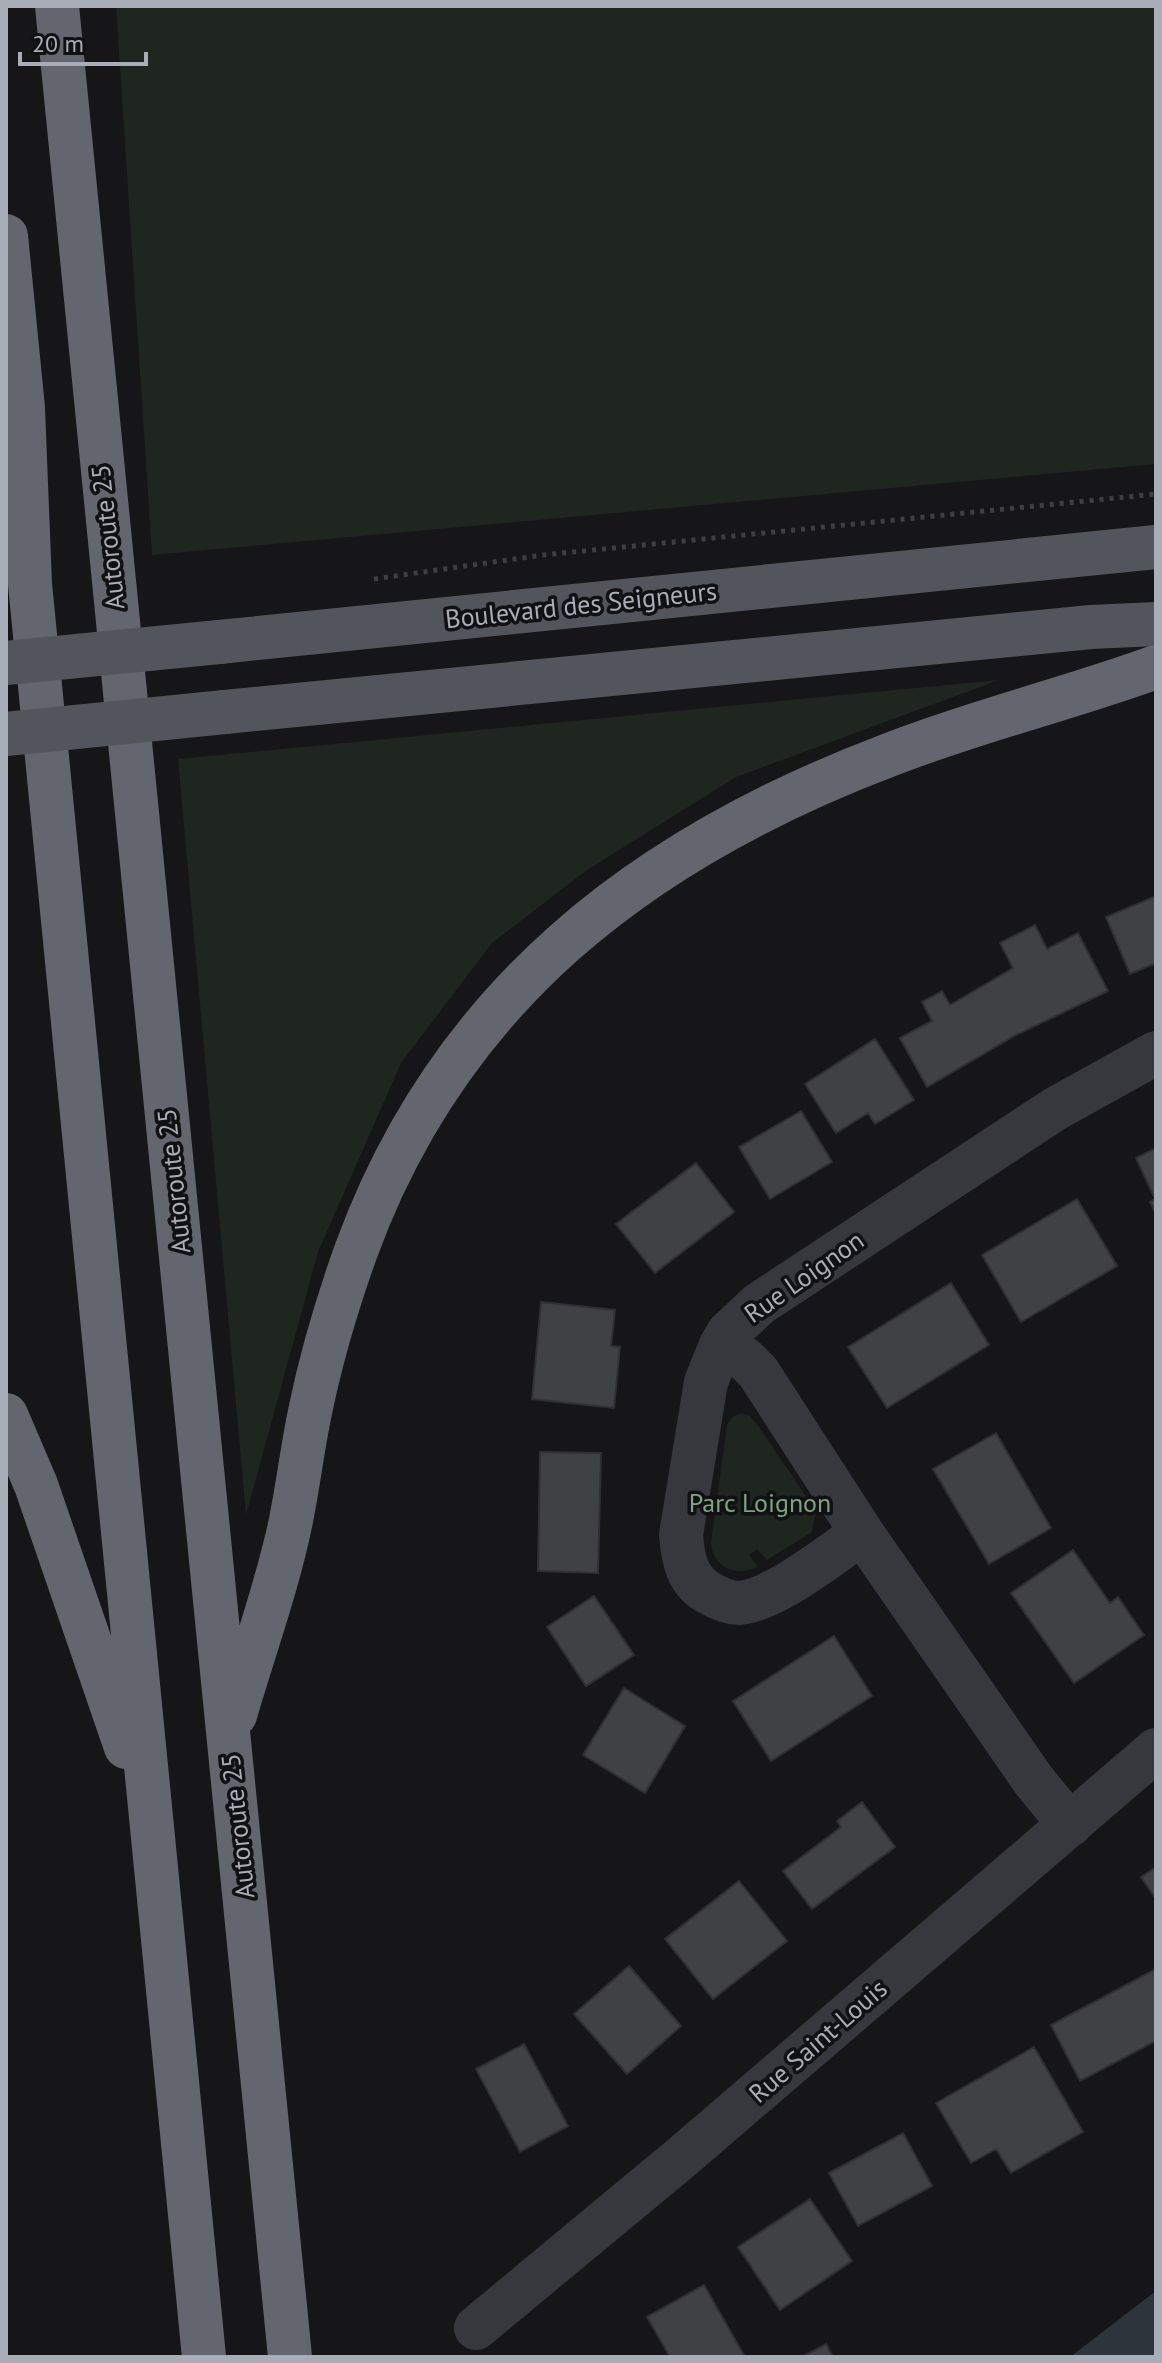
<svg xmlns="http://www.w3.org/2000/svg" width="1162" height="2363" font-family="'PT Sans',sans-serif">
<style>
.green{fill:#1e261f}
.water{fill:#2c353c}
.building{fill:#404145;stroke:#303034;stroke-width:2}
.lines{fill:none;stroke-linecap:round;stroke-linejoin:round}
.path{stroke:#3d3f44;stroke-width:5;stroke-dasharray:4 6;stroke-linecap:butt}
.minor{stroke:#37383d;stroke-width:44}
.major{stroke:#53555c;stroke-width:44}
.highway{stroke:#63666e;stroke-width:44}
.major-bridge{stroke:#53555c;stroke-width:44}
.labels{text-anchor:middle;stroke-width:7;stroke-linejoin:round;paint-order:stroke}
.street-label{font-size:26px;fill:#a8adb8;stroke:#111113}
.park-label{font-size:26px;fill:#7fa381;stroke:#111113}
</style>
<rect width="100%" height="100%" fill="#161618"/>
<path class="green" d="M116,6h1040v458l-1004,91z
M999,680l-263,97 -149,93 -95,73 -91,120 -83,189 -72,263 -68,-756z
M741,1413l9,3 9,11 57,84 -4,21 -45,28 -10,-11 -8,6 9,12c-21,10 -45,1 -47,-24l16,-118 5,-8z"/>
<path class="water" d="M1156,2291v66h-86z"/>
<path class="building" d="M1156,896v67l-26,11 -24,-57z
M1035,925l12,24 31,-16 30,58 -92,44 -89,52 -27,-49 32,-17 -10,-19 20,-11 8,14 63,-37 -13,-25z
M875,1039l39,61 -39,24 -7,-11 -32,20 -31,-49z
M801,1111l31,51 -62,37 -31,-52z
M1156,1148v66l-6,-12 5,-3 -19,-41z
M696,1163l38,49 -79,61 -39,-49z
M1077,1199l40,67 -96,56 -39,-67z
M951,1283l38,62 -102,63 -39,-61z
M541,1302l74,8 -4,36 9,1 -6,61 -82,-9z
M996,1433l55,95 -62,36 -56,-95z
M540,1452l61,1 -3,120 -60,-2z
M1073,1550l37,53 8,-6 26,38 -70,48 -63,-90z
M594,1596l40,59 -48,31 -39,-59z
M834,1636l38,60 -101,65 -38,-60z
M624,1688l61,38 -40,67 -62,-38z
M862,1802l33,45 -83,62 -29,-38 58,-44 -4,-6z
M1156,1867v32l-15,-22z
M739,1881l48,60 -74,58 -48,-60z
M629,1966l52,60 -54,48 -53,-60z
M1156,1969v72l-76,40 -29,-56z
M524,2044l44,82 -48,26 -44,-83z
M1034,2047l49,85 -72,41 -15,-24 -25,14 -35,-60z
M903,2133l29,53 -74,40 -29,-53z
M810,2199l42,62 -72,49 -42,-63z
M704,2285l41,72h-75l-23,-40z
M826,2344l7,13h-31z"/>
<g class="lines">
<path class="path" d="M374,579l169,-24 613,-61"/>
<path class="minor" d="M721,1345l-15,37 -25,153c2,24 6,46 28,58 9,5 19,10 30,10 34,-2 94,-50 123,-70
M1070,1825l-36,-44 -172,-248 -104,-161 -13,-13 -24,-14 7,-12 31,-29 296,-195 101,-56
M476,2328l206,-171 474,-407"/>
<path class="major" d="M219,642l937,-95
M225,712l866,-85 65,-3"/>
<path class="highway" d="M57,6l233,2351
M6,236l17,172 7,176 174,1773
M6,1415l30,70 90,262
M235,1715c18,-62 42,-128 55,-190 8,-38 12,-75 20,-113 11,-54 27,-108 46,-161 93,-255 285,-402 533,-496 87,-34 179,-56 267,-88"/>
<path class="major-bridge" d="M6,663l213,-21
M6,734l219,-22"/>
</g>
<g class="labels">
<g class="street-label">
<text transform="translate(108 537) rotate(-96)" y="9">Autoroute 25</text>
<text transform="translate(581 605) rotate(-6)" y="9">Boulevard des Seigneurs</text>
<text transform="translate(174 1181) rotate(-96)" y="9">Autoroute 25</text>
<text transform="translate(804 1277) rotate(-35)" y="9">Rue Loignon</text>
<text transform="translate(238 1826) rotate(-96)" y="9">Autoroute 25</text>
<text transform="translate(818 2041) rotate(-41)" y="9">Rue Saint-Louis</text>
</g>
<g class="park-label">
<text x="760" y="1512">Parc Loignon</text>
</g>
</g>
<rect width="1162" height="2363" fill="none" stroke="#a8adb8" stroke-width="16"/>
<path d="M20 52v12h126v-12" fill="none" stroke="#a8adb8" stroke-width="4"/>
<text x="32" y="52" font-size="24" fill="#a8adb8" stroke="#111113" stroke-width="6" paint-order="stroke">20 m</text>
</svg>
